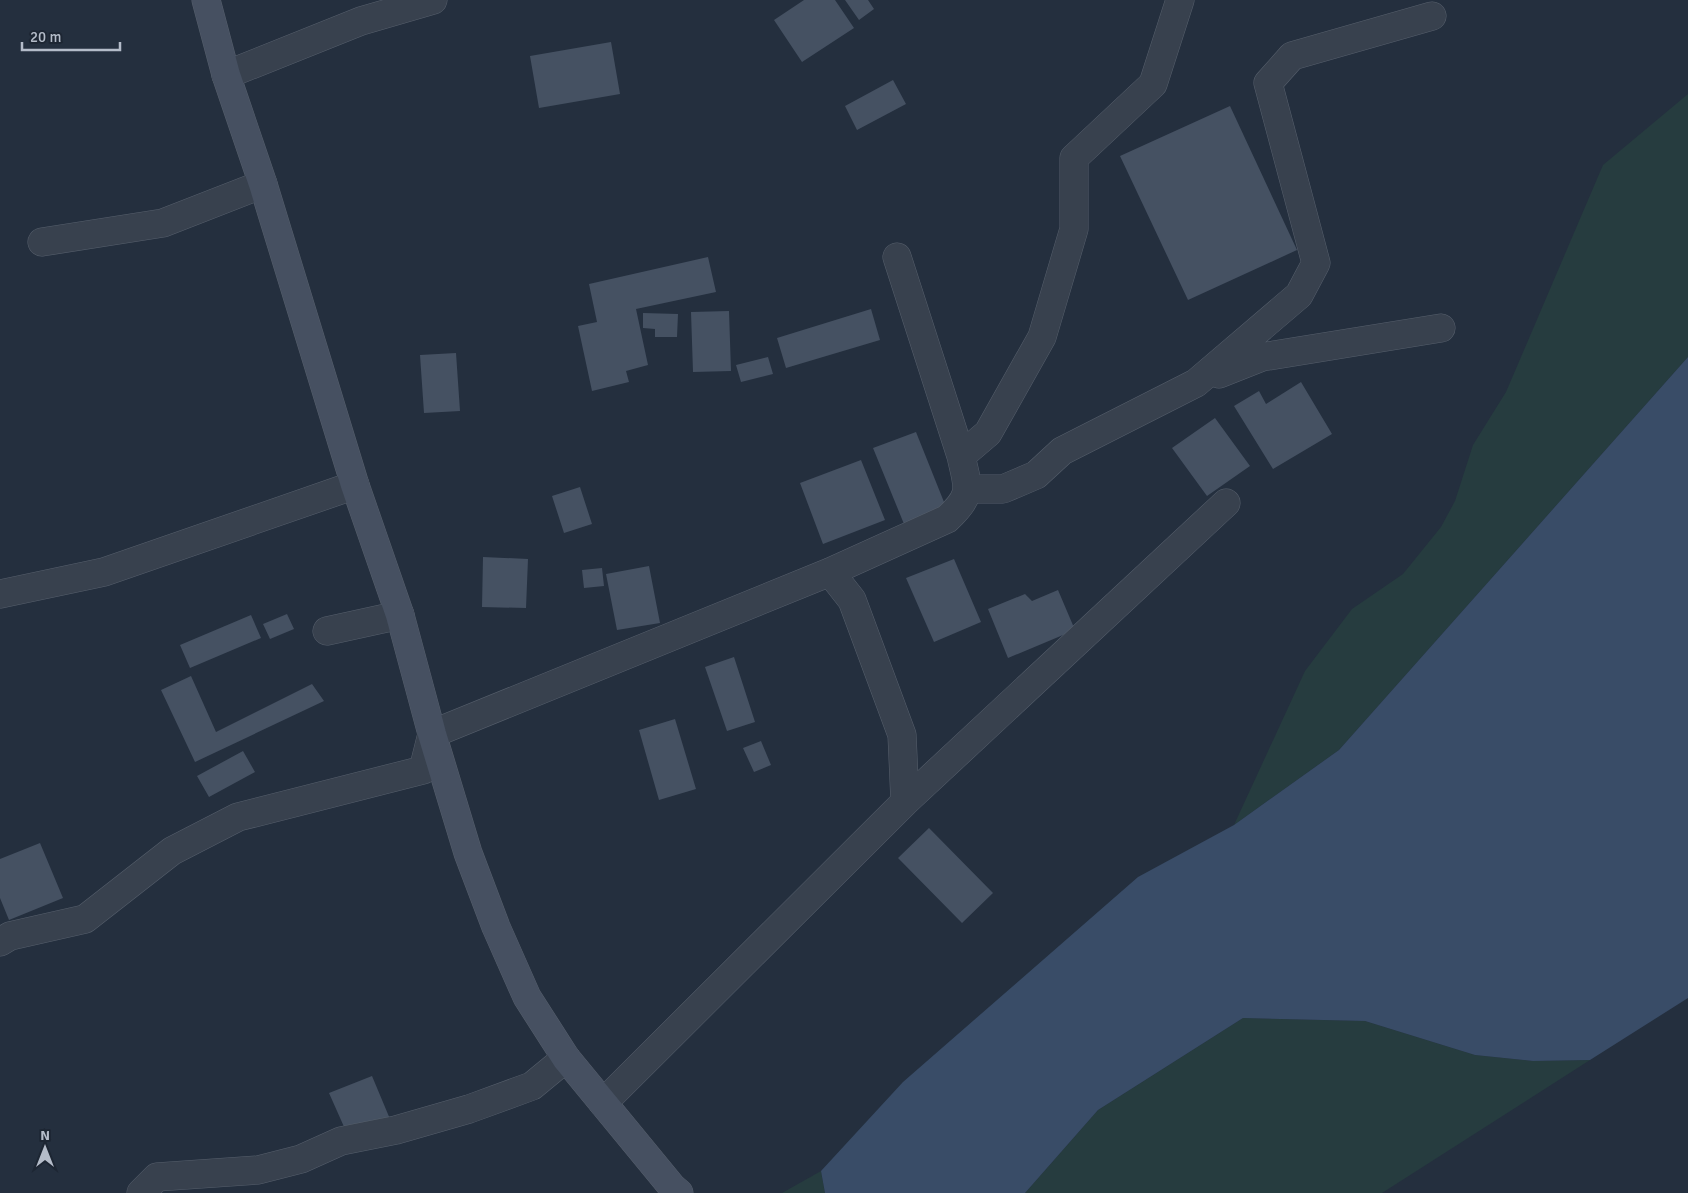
<svg xmlns="http://www.w3.org/2000/svg" width="1688" height="1193" font-family="Signika,sans-serif">
<style>
.green{fill:#263c3f}
.water{fill:#394c67}
.building{fill:#455162}
.lines{fill:none;stroke-linecap:round;stroke-linejoin:round}
.street-casing{stroke:#565f6c;stroke-width:29}
.secondary-casing{stroke:#565f6c;stroke-width:29}
.street{stroke:#38414e;stroke-width:28}
.secondary{stroke:#465061;stroke-width:28}
</style>
<rect width="100%" height="100%" fill="#242f3e"/>
<path class="green" d="M1688,94v263l-349,393 -105,75 71,-154 47,-62 51,-35 38,-47 14,-26 18,-56 33,-53 97,-227z
M1243,1018l122,3 110,34 58,6 57,-1 -208,133h-357l73,-83z
M821,1171l4,22h-43z"/>
<path class="water" d="M1688,357v641l-98,62 -57,1 -58,-6 -110,-34 -122,-3 -145,92 -73,83h-200l-4,-22 82,-89 235,-205 96,-52 105,-75z"/>
<path class="building" d="M804,0h31l19,28 -52,34 -28,-42z
M845,0h23l6,9 -15,11z
M611,42l9,52 -81,14 -9,-52z
M893,80l13,24 -49,26 -12,-24z
M1230,106l67,144 -109,50 -68,-144z
M708,257l8,35 -80,17 12,56 -22,6 3,11 -37,9 -14,-65 19,-4 -8,-38z
M871,309l9,31 -94,28 -9,-30z
M729,311l2,60 -38,1 -2,-60z
M643,313l35,1 -1,23h-22v-8l-12,-1z
M456,353l4,58 -36,2 -4,-58z
M768,357l5,17 -32,8 -5,-17z
M1301,382l31,52 -59,35 -39,-63 25,-15 7,13z
M1215,418l35,48 -43,30 -35,-48z
M916,432l30,75 -42,17 -31,-76z
M861,460l24,60 -62,24 -23,-61z
M580,487l12,37 -28,9 -12,-37z
M483,557l45,2 -2,49 -44,-1z
M954,559l27,63 -47,20 -28,-64z
M649,566l11,57 -43,7 -11,-56z
M602,568l2,18 -20,2 -2,-18z
M1058,590l17,40 -67,28 -20,-49 37,-15 7,7z
M287,614l7,15 -24,10 -7,-15z
M251,615l10,23 -71,30 -10,-23z
M734,657l21,65 -28,9 -22,-64z
M191,676l25,56 96,-48 12,17 -129,61 -34,-72z
M675,719l21,70 -37,11 -20,-70z
M761,741l10,24 -17,7 -11,-24z
M243,751l12,21 -46,25 -12,-21z
M929,828l64,65 -31,30 -64,-65z
M40,843l23,55 -54,22 -9,-22v-39z
M372,1076l18,43 -45,10 -16,-36z"/>
<g class="lines">
<defs>
<path id="street" d="M226,75l135,-54 72,-21
M42,242l121,-19 100,-39
M1219,374l43,-17 179,-29
M961,456l27,-23 54,-96 32,-108v-71l79,-74 27,-84
M968,489h35l33,-14 26,-24 134,-68 103,-88 17,-32 -48,-180 24,-27 140,-40
M830,572l22,28 50,135 3,67
M0,594l104,-22 251,-87
M327,631l73,-16
M0,942l10,-6 75,-17 87,-68 66,-34 185,-47 9,-36 398,-162 117,-53c27,-25 21,-31 14,-63l-64,-199
M603,1103l302,-301 321,-299
M141,1193l16,-16 101,-7 43,-11 40,-18 55,-11 73,-21 63,-23 34,-28"/>
<path id="secondary" d="M206,0l20,75 37,109 92,301 45,130 32,119 36,119 28,74 31,70 39,61 106,129 7,6"/>
</defs>
<use href="#street" class="street-casing"/>
<use href="#secondary" class="secondary-casing"/>
<use href="#street" class="street"/>
<use href="#secondary" class="secondary"/>
</g>
<g transform="translate(45 1148)" stroke="#1d2633" stroke-width="4" paint-order="stroke">
<path d="M0-4L9 19L0 12L-9 19Z" fill="#b4bcc9"/>
<text y="-8" font-size="14" font-weight="bold" text-anchor="middle" fill="#b4bcc9">N</text>
</g>
<path d="M22 42v8h98v-8" fill="none" stroke="#b4bcc9" stroke-width="2.5"/>
<text x="30" y="42" font-size="15" fill="#b4bcc9" stroke="#1d2633" stroke-width="4" paint-order="stroke">20 m</text>
</svg>
